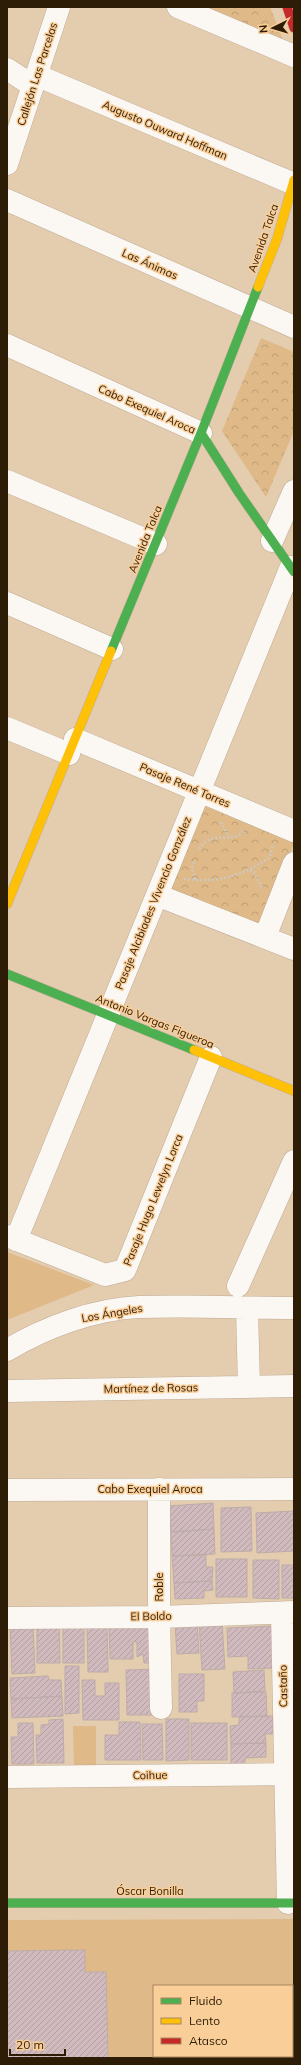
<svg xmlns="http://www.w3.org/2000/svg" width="301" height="2065" font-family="Mulish,sans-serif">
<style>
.green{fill:#dfb988;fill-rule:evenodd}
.park{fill:url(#park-crowns)}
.building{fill:url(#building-hatch);stroke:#bdaca9}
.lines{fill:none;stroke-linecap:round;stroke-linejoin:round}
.street-casing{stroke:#bfac95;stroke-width:23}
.fast-casing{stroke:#bfac95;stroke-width:10}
.slow-casing{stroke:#bfac95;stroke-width:10}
.jam-casing{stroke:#bfac95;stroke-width:10}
.path{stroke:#cfc8bf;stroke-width:2.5;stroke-dasharray:2 2;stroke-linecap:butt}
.street{stroke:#fbf7f3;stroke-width:22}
.fast{stroke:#4caf50;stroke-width:9}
.slow{stroke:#ffc107;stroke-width:9}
.jam{stroke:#c62828;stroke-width:9}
.labels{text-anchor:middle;stroke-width:3;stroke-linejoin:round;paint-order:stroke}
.street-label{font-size:11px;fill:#2d1d07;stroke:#face99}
</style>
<defs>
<pattern id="park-crowns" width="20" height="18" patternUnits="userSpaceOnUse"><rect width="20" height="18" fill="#dfb988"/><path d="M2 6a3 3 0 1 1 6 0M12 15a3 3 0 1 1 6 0" fill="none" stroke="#c09f74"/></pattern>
<pattern id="building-hatch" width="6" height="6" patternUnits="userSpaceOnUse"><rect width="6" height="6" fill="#d0babe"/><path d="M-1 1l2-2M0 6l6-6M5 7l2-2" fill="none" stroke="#b39fa2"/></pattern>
</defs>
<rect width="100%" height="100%" fill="#e4ccaf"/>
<path class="green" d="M7,1252l87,33 -87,35z
M73,1726h23v41h-22z
M294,1919v139h-287v-138zM154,1986h138v70h-138z"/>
<path class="park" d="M202,7h68l15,38z
M261,338l33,14v79l-28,66 -44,-66z
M207,802l87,36v5l-35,84 -88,-38z"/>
<path class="building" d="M213,1503l1,26 -43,3 -2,-26z
M251,1507l1,44 -31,1v-44z
M294,1511v40l-37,2 -1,-40z
M214,1529l1,25 -43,2 -1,-24z
M206,1555v12h7l-1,14 -38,2 -2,-27z
M216,1559h31v38h-31z
M253,1560h26v39l-26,-1z
M282,1565h12v33h-12z
M212,1581l1,9 -9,1v7l-29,1 -1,-16z
M222,1622l3,47 -23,1 -3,-47z
M59,1623l1,40h-23v-39z
M197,1623l2,30 -22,1 -2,-29z
M33,1625l2,48 -23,1 -2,-48z
M63,1625h21v38h-21z
M157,1625l1,38h-14l-1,-9 -6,3v-15h-4v17h-23l-1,-33z
M87,1626h20l1,46h-20z
M274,1626l2,42 -28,1v-13l-20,1 -1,-29z
M65,1666h14v47l-14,1z
M158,1669l1,46h-32l-1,-45z
M264,1670l1,21 -31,2 -1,-21z
M179,1674h25v27h-7v11h-18z
M48,1676l1,4h12l1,16 -51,3 -1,-21z
M82,1680h13v16h10v-13h14v37h-36z
M266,1692l1,24 -35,1v-24z
M62,1696l1,20 -51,2 -1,-19z
M273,1716v18h-8l1,9 -35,1 -1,-18 9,-1v-8z
M63,1719l1,44h-27l-1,-28h5v-10l8,-1v-4z
M166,1719h23v41l-23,1z
M119,1722h21l1,38h-36v-25h14z
M18,1723h15l1,41h-22l-1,-27h7z
M191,1723h36v37h-36z
M142,1724h20l1,36h-20z
M266,1743v14l-21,1v7h-14v-21z
M85,1950v22h21l2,86h-101v-107z"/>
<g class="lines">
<defs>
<path id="street" d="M178,7l116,49
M7,69l26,17
M36,75l258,109
M7,164l52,-157
M7,200l287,127
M7,345l194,88
M7,481l149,63
M272,541l22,-50
M7,603l105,46
M7,728l62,26
M75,739l219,92
M157,895l137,54
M265,937l29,-74
M7,1236l98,39 20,-5 86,-213
M16,1240l275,-673
M238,1286l56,-125
M247,1308l2,79
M7,1350c39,-23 87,-41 132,-43 51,-2 104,1 155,1
M7,1391l287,-5
M159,1489v128l2,91
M7,1490l287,-1
M282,1613l6,290
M7,1618l152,-1 135,-5
M7,1777l287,-3"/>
<path id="fast" d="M201,433l38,60 55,79
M111,651l90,-218 57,-146
M7,974l187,76
M7,1903h287"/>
<path id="slow" d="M258,287l19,-48 17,-59
M7,904l104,-253
M194,1050l100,41"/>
<path id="jam" d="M287,7l7,21"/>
</defs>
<use href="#street" class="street-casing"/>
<use href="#fast" class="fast-casing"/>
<use href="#slow" class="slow-casing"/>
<use href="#jam" class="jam-casing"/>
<path class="path" d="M221,822l8,15
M199,849c12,-20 34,-4 44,-18
M194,862l-2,6 3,12
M250,870l4,2 8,16
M184,879c35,4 58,-3 86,-22l3,-13"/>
<use href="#street" class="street"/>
<use href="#fast" class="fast"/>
<use href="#slow" class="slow"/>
<use href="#jam" class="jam"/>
</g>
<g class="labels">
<g class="street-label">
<text transform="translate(37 74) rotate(-72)" y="4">Callejón Las Parcelas</text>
<text transform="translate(165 130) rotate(23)" y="4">Augusto Ouward Hoffman</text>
<text transform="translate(263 238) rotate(-71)" y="4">Avenida Talca</text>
<text transform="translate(150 264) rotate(24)" y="4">Las Ánimas</text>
<text transform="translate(147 409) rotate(24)" y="4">Cabo Exequiel Aroca</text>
<text transform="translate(145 539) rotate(-68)" y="4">Avenida Talca</text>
<text transform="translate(185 785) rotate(23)" y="4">Pasaje René Torres</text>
<text transform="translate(153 903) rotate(-68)" y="4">Pasaje Alcibiades Vivencio González</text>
<text transform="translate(155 1021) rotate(22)" y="4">Antonio Vargas Figueroa</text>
<text transform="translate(153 1200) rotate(-68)" y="4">Pasaje Hugo Lewelyn Lorca</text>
<text transform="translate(112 1313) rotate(-10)" y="4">Los Ángeles</text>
<text transform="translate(151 1388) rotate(-1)" y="4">Martínez de Rosas</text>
<text x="150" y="1493">Cabo Exequiel Aroca</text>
<text transform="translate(159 1587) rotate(-90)" y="4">Roble</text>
<text transform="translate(151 1616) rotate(-1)" y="4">El Boldo</text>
<text transform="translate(283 1686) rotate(-91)" y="4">Castaño</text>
<text transform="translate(150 1775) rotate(-1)" y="4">Coihue</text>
<text x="150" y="1895">Óscar Bonilla</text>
</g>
</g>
<rect width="301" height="2065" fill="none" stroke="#2d1d07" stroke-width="16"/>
<rect x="153" y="1985" width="140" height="72" fill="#face99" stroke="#a8875f"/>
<rect x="161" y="1998" width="20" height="6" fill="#4caf50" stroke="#a8875f"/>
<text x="189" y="2005" font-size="12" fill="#2d1d07">Fluido</text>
<rect x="161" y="2018" width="20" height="6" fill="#ffc107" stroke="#a8875f"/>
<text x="189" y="2025" font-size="12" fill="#2d1d07">Lento</text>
<rect x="161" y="2038" width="20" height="6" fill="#c62828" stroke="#a8875f"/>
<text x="189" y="2045" font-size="12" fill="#2d1d07">Atasco</text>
<g transform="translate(273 28) rotate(265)" stroke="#face99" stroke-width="3" paint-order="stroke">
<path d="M0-3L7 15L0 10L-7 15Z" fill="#2d1d07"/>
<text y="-6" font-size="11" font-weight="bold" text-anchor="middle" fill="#2d1d07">N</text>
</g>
<path d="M10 2049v6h55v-6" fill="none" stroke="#2d1d07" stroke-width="2"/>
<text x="16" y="2049" font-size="12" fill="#2d1d07" stroke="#face99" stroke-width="3" paint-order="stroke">20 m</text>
</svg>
